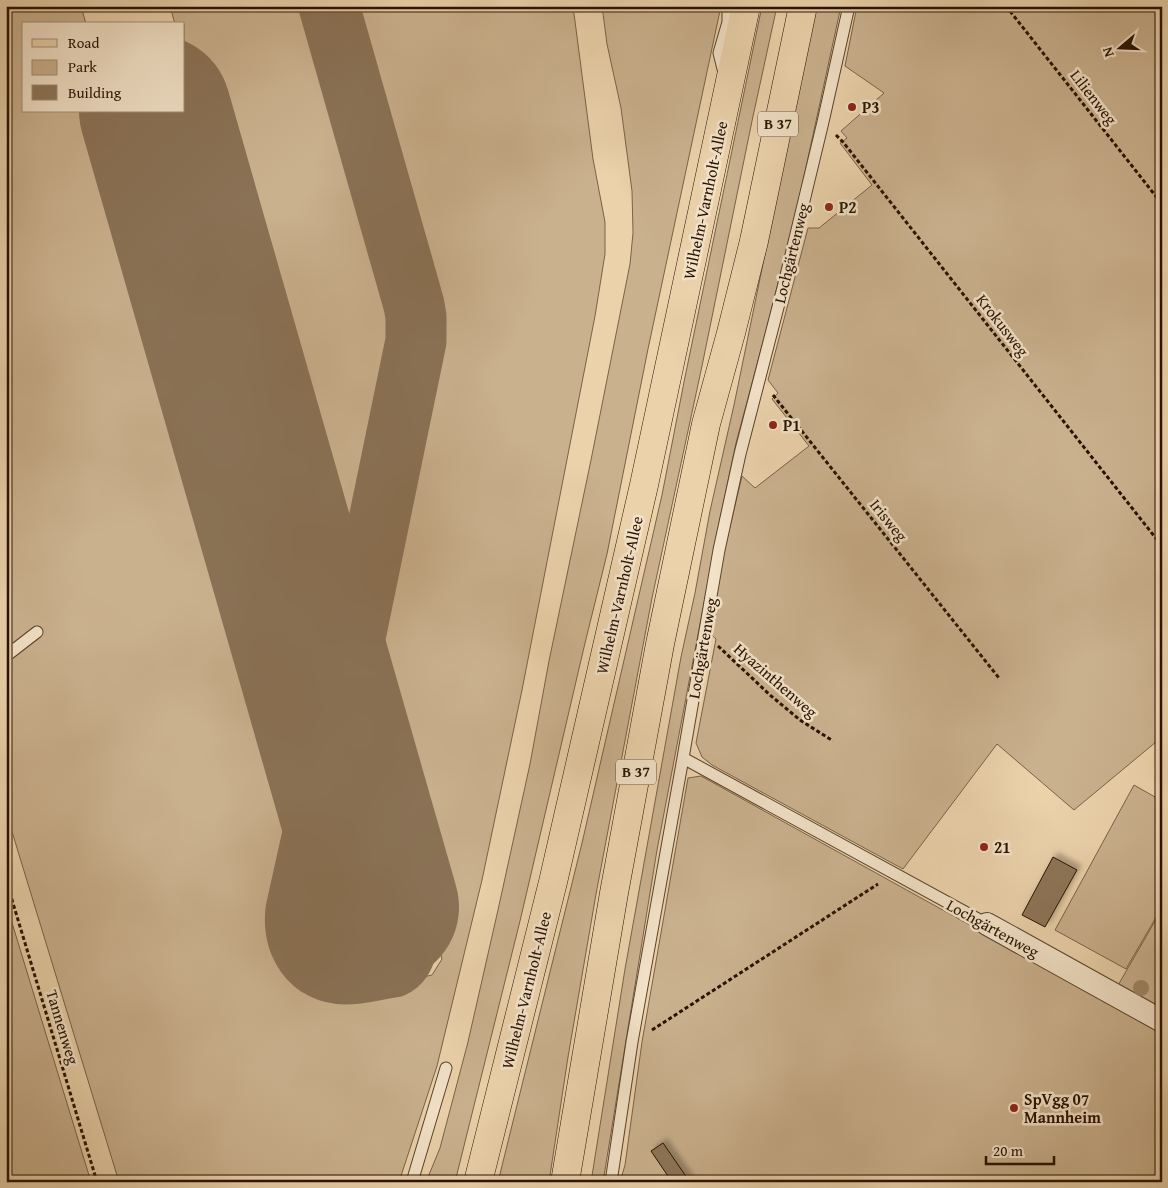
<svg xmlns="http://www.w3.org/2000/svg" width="1168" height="1188" font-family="'Gentium Book Plus',serif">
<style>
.green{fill:#cab18e;stroke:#796247}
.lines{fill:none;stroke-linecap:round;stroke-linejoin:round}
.taxiway{stroke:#8a7256;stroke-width:61}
.runway{stroke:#8a7256;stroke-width:152}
.building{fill:#8d7659;stroke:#281200;filter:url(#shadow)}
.service-casing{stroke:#59422b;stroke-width:13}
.minor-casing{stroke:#59422b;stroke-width:24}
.primary-casing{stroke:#281200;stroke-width:29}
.path{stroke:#281200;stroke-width:3;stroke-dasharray:4 2.5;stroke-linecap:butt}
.service{stroke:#f2e2c8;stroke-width:11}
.minor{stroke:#f2e2c8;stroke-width:22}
.primary{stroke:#ebd2ab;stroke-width:28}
.tree{fill:#9f8768}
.poi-dot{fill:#8f2418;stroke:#f2e2c8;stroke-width:2}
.labels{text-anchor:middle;stroke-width:5;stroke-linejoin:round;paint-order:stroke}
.shield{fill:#f2e2c8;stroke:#65503c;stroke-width:1}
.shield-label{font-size:15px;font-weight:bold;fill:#281200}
.street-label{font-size:16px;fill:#281200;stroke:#f2e2c8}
.poi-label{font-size:16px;font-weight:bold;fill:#281200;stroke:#f2e2c8;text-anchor:start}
</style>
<defs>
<filter id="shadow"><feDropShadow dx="4.5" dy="-4.5" stdDeviation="2.5" flood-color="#0004"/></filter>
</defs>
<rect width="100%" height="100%" fill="#ebd2ab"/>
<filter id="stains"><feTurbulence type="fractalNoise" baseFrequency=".004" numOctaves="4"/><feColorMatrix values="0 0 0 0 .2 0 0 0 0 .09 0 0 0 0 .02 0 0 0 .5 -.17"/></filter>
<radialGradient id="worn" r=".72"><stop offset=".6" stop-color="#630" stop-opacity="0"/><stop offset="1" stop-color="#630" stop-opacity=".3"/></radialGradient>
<path class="green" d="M6,6h75l5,18h-62v87h87l189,661 -25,163c0,29 25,52 52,59 6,1 11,1 16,1l89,-20 10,-16 -69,-242 -4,-24v-25l3,-23 64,-319v-11l-89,-309h226l20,153 12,63v32l-10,62 -73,374 -40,190 -45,186 -38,116h-280l-113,-370z
M170,6h140l90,313 1,10 -39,184c-5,13 -11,25 -28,20 -4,-1 -8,-3 -11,-6 -3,-3 -5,-9 -7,-14l-132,-457v-32h-9z
M602,6h119l-73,343 -41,205 -22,89 -65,278 -65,261h-29l14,-34 28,-106 30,-132 32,-146 19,-103 42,-201 39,-196 3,-31 -1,-42 -11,-83 -14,-64z
M762,6h15l-25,115 -50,245 -50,232 -56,296 -28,163 -19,125h-51l84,-339 80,-348 23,-118z
M816,6h25l-43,198 -31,123 -31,116 -16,76 -63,331 -54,332h-12l34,-213 56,-312 14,-64 15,-82 24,-106z
M857,6h305v731l-88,73 -77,-66 -94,125 -191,-104 -10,-8 -6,-14 20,-104 -8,-7 15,-76 19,-80 13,12 54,-42 -37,-47 6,-6 -10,-13 40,-152h11l53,-43 -32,-42 7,-5 -6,-7 43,-38 -39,-27z
M701,776l359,199 102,59v148h-542l5,-17 17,-123 46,-264z
M1134,785l28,16v106l-36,62 -71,-39z
M6,903l85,279h-85z
M1162,909v103l-45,-25z"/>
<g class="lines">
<path class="taxiway" d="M329,6l85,299 2,12v24l-82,398 -38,171c-4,33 14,64 50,64 15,0 32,-5 47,-7 15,-7 17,-29 7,-43 -5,-6 -11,-11 -17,-17
M277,540c5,10 8,22 16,31 14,18 40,24 60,10 7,-5 12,-13 17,-21"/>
<path class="runway" d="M155,111l228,796"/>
</g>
<path class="building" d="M1053,857l24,13 -32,57 -23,-12z
M663,1143l27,39h-18l-21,-31z"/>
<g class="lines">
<defs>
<path id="service" d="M724,73l-5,-20 9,-31v-16
M6,656l31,-24
M683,758l304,166
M412,1182l34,-114
M611,1182l21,-140 51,-284 36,-208 21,-96 44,-170 39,-162 26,-116"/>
<path id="minor" d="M987,924l175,97"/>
<path id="primary" d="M478,1182l75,-300 91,-397 102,-479
M565,1182l49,-289 46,-249 46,-220 25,-91 23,-92 49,-235"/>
</defs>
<use href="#service" class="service-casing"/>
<use href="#minor" class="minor-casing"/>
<use href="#primary" class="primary-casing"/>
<path class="path" d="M1006,6l156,198
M836,135l7,7 319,404
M773,395l226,283
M718,646l52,49 30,25 33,21
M6,880l91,302
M652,1030l226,-146"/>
<use href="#service" class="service"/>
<use href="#minor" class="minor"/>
<use href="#primary" class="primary"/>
</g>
<circle class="tree" cx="1141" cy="988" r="8"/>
<g class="poi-dot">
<circle cx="852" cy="107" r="5"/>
<circle cx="829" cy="207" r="5"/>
<circle cx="773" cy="425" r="5"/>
<circle cx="984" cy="847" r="5"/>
<circle cx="1014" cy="1108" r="5"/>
</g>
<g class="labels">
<g class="shield">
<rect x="758" y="111.5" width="40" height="25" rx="4"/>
<rect x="616" y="759.5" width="40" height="25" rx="4"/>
</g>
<g class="shield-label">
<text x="778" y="129">B 37</text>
<text x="636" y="777">B 37</text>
</g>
<g class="street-label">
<text transform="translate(1094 97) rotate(52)" y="6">Lilienweg</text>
<text transform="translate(705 200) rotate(-78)" y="6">Wilhelm-Varnholt-Allee</text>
<text transform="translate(791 253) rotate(-76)" y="6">Lochgärtenweg</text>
<text transform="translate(1003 325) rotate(52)" y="6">Krokusweg</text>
<text transform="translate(889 520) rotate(51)" y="6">Irisweg</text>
<text transform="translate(619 595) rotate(-77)" y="6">Wilhelm-Varnholt-Allee</text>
<text transform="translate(702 648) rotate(-80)" y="6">Lochgärtenweg</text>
<text transform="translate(776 680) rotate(41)" y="6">Hyazinthenweg</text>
<text transform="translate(993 928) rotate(29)" y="6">Lochgärtenweg</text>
<text transform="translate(526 990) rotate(-76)" y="6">Wilhelm-Varnholt-Allee</text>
<text transform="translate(63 1027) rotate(73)" y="6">Tannenweg</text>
</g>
<g class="poi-label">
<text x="862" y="113">P3</text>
<text x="839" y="213">P2</text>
<text x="783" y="431">P1</text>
<text x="994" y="853">21</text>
<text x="1024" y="1105">SpVgg 07<tspan x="1024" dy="18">Mannheim</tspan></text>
</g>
</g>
<rect width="1168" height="1188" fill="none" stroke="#ebd2ab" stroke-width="25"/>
<rect x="8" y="8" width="1153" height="1173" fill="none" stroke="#281200" stroke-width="2.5"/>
<rect x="12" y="12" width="1143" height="1163" fill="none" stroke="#281200"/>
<rect x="22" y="22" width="162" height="90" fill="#f2e2c8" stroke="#a18f78"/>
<rect x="32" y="39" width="25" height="8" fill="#ebd2ab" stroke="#a18f78"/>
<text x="68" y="48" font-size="15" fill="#281200">Road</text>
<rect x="32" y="60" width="25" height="15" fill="#cab18e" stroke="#a18f78"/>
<text x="68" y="72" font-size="15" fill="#281200">Park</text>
<rect x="32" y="85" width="25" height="15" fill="#8d7659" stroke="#a18f78"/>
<text x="68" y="98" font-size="15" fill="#281200">Building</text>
<g transform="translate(1120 48) rotate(251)" stroke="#f2e2c8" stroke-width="4" paint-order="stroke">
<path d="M0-4L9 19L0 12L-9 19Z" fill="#281200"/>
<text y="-8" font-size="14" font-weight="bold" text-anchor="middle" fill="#281200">N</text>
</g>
<path d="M986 1156v8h68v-8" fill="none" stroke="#281200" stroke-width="2.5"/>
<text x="993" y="1156" font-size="15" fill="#281200" stroke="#f2e2c8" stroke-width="4" paint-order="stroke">20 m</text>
<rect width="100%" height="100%" filter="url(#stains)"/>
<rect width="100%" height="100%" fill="url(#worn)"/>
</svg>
